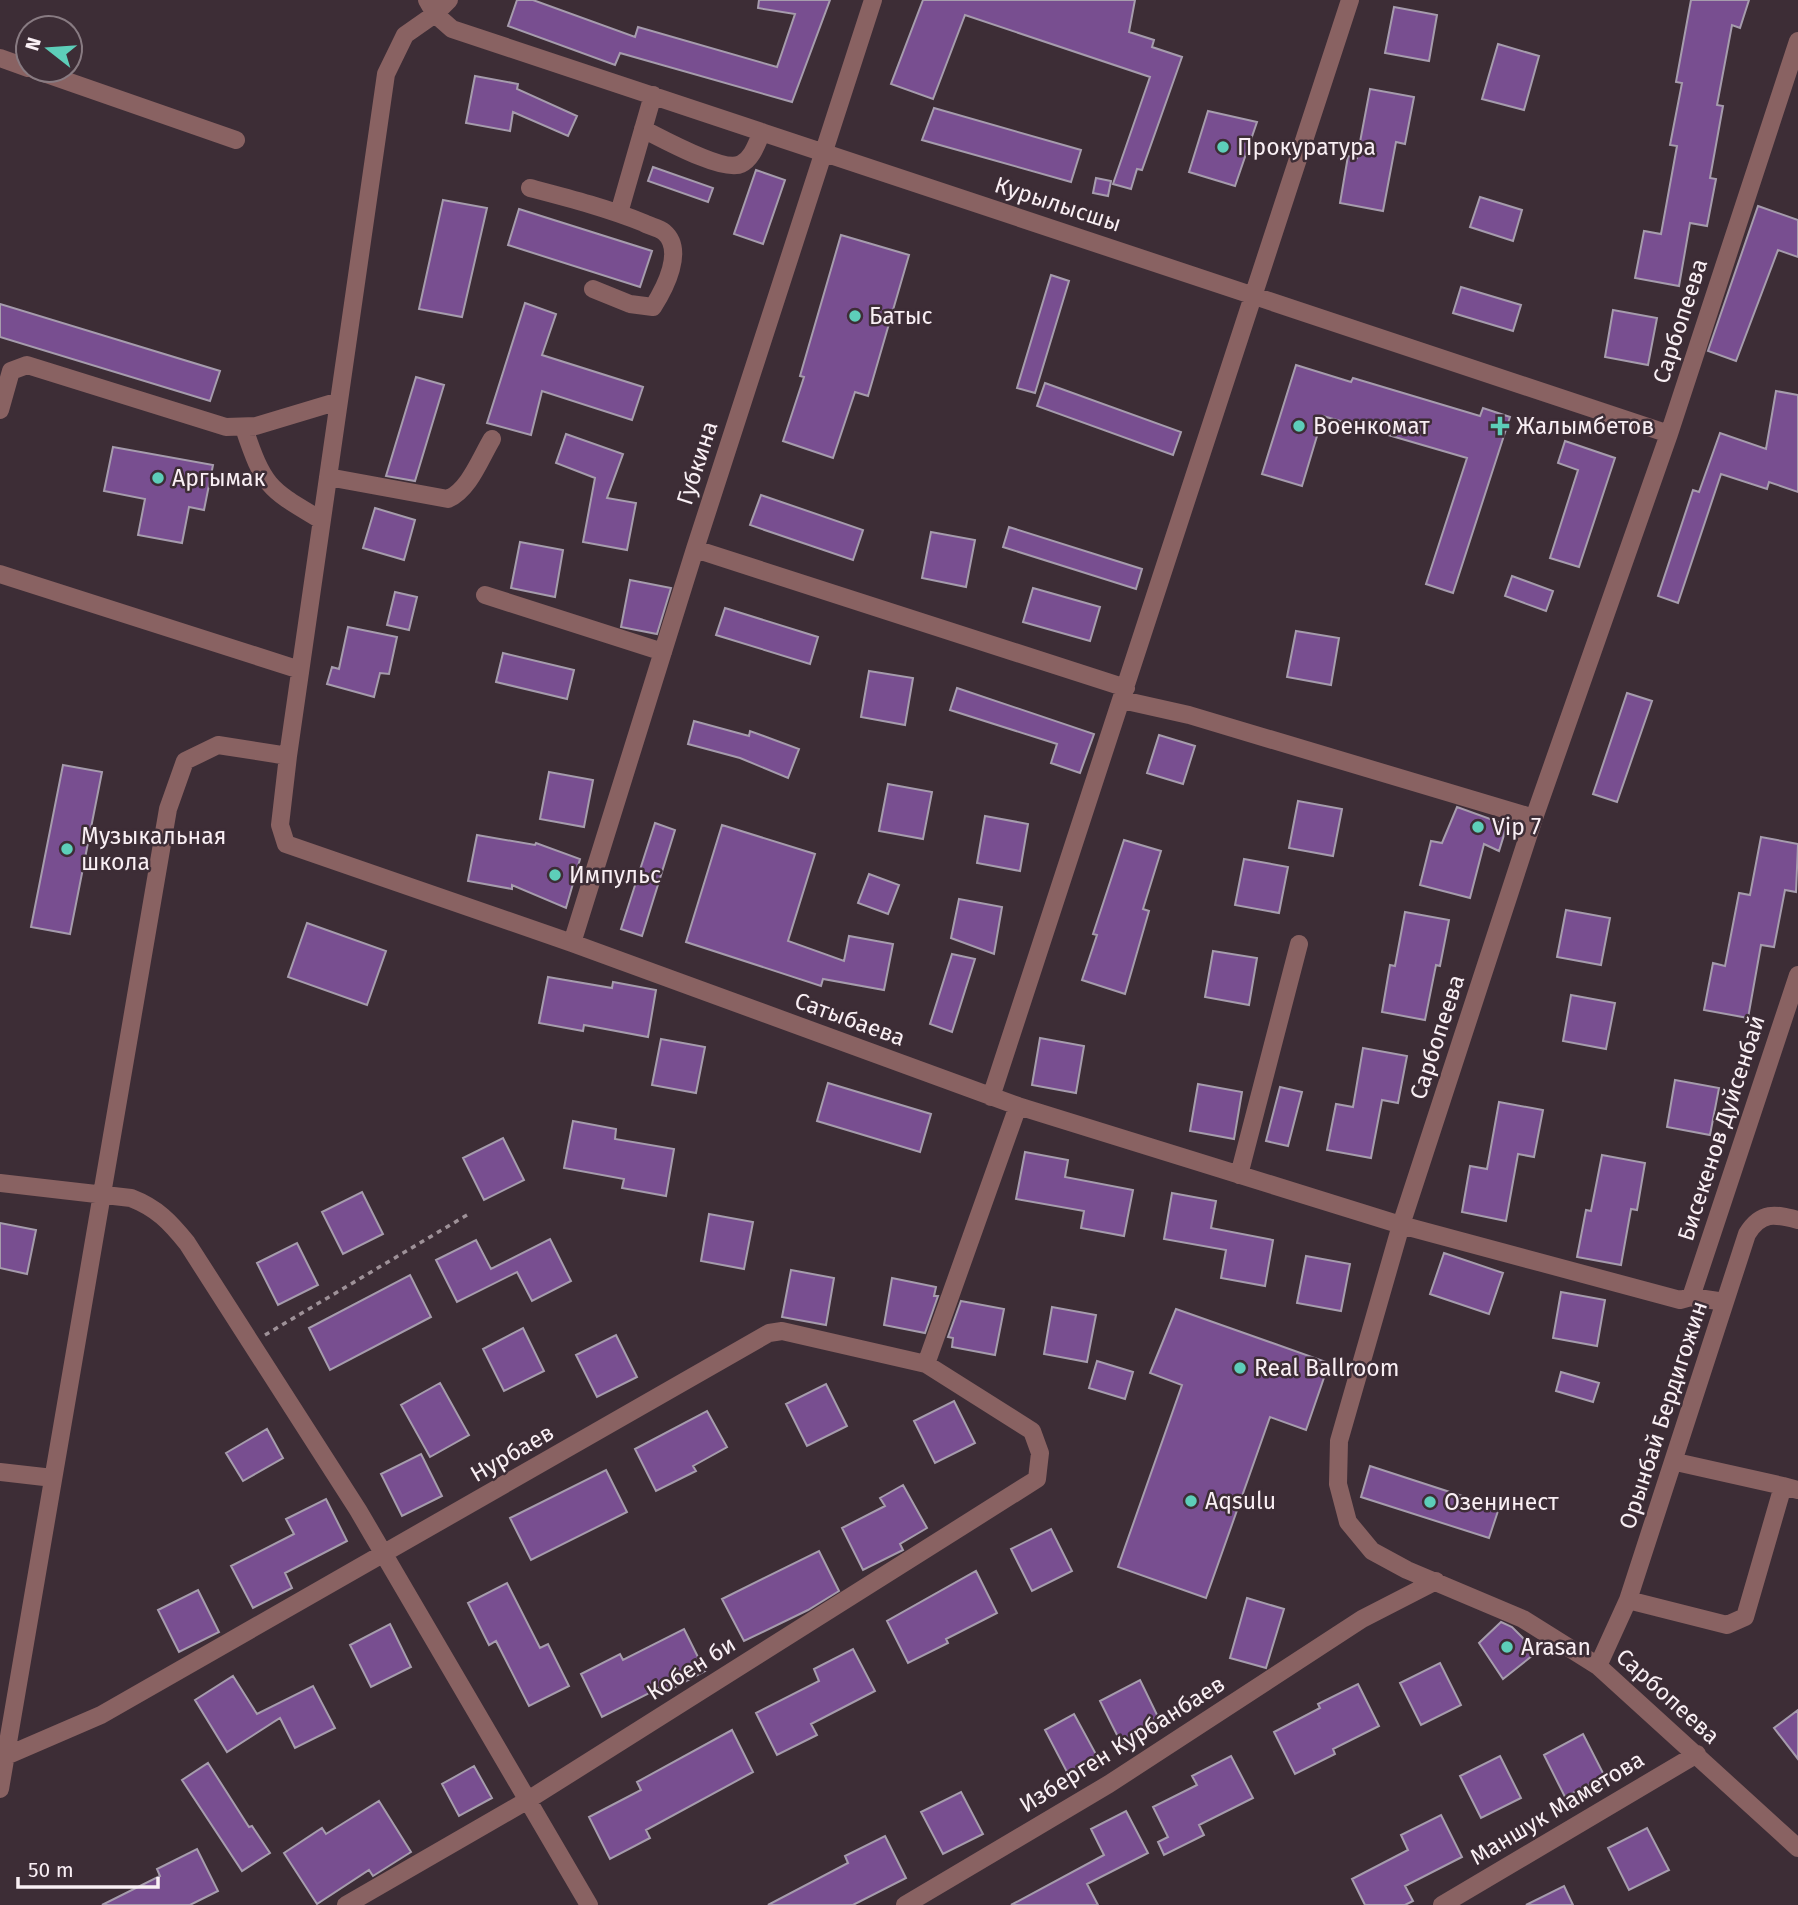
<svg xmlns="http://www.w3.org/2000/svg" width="1798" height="1905" font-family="'Fira Sans',sans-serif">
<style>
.building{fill:#784e90;stroke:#a69cad;stroke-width:2}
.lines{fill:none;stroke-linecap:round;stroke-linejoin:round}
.path{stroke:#9e9198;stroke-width:3.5;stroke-dasharray:5 5;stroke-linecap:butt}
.minor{stroke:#896262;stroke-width:18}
.poi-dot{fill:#5dceb9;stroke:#3d2d36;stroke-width:2.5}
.labels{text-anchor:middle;stroke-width:5;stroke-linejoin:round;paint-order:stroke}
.poi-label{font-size:23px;fill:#f9eff4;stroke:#3d2d36;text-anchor:start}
.street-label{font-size:23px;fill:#f9eff4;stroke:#3d2d36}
</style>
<rect width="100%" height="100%" fill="#3d2d36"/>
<path class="building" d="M517,0h16l102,37 3,-10 139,40 18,-53 -37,-6 1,-8h71l-38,102 -172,-49 -5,12 -107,-39z
M923,0h212l-6,32 25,8 -2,7 30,10 -40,113 -5,-1 -6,20 -18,-5 37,-107 -185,-62 -32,84 -42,-15z
M1691,0h58l-9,28 -8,-3 -15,80 6,1 -13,72 6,1 -9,47 -17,-3 -11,63 -44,-8 9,-47 17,3 16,-88 -7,-1 12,-62 -6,-1z
M1394,7l43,8 -8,46 -44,-8z
M1498,44l41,12 -15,54 -42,-11z
M475,76l43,8 -1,5 60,27 -9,20 -55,-24 -3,19 -44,-8z
M1370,89l44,8 -9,47 -9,-2 -13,69 -43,-8 8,-47 9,2z
M934,108l147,42 -10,32 -149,-42z
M1208,111l49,11 -22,64 -46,-14z
M653,167l60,21 -5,14 -60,-21z
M756,170l29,10 -22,64 -29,-10z
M1096,178l15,3 -3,15 -15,-3z
M1480,197l42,13 -9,31 -43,-14z
M443,200l44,8 -25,109 -43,-8z
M1758,206l40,14v37l-20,-7 -42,111 -28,-10z
M519,209l133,42 -12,36 -132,-42z
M841,235l68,20 -41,141 -13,-4 -22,66 -50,-17 21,-64 -4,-1z
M1051,275l18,6 -34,112 -18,-5z
M1461,287l60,18 -8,26 -60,-18z
M525,303l31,11 -14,41 101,32 -11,33 -90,-29 -11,44 -44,-12z
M0,304l220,67 -10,30 -210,-64z
M1613,310l44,8 -9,47 -43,-8z
M1296,365l55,17 2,-4 127,38 3,-8 27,9 -57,176 -27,-9 41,-126 -144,-42 -21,70 -40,-12z
M416,377l28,8 -29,96 -29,-5z
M1045,383l136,49 -8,23 -136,-49z
M1776,391l22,4v97l-29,-10 -2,7 -46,-15 -43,129 -20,-7 35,-106 6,2 21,-59 46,16z
M566,434l57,20 -16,44 29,5 -9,47 -44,-8 12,-64 -39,-15z
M1565,441l50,17 -36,109 -29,-9 28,-88 -20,-7z
M113,447l100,18 -9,45 -15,-3 -7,36 -44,-8 7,-36 -41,-8z
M761,495l102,35 -10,30 -103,-35z
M375,508l40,12 -11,40 -41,-12z
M1009,527l133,42 -6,20 -133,-42z
M931,532l44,8 -9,47 -44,-9z
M520,542l43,8 -8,47 -44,-9z
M1512,576l41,15 -7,20 -41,-15z
M630,580l41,8 -14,46 -36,-7z
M1033,588l67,19 -10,34 -67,-19z
M395,592l22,5 -8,33 -22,-5z
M725,608l93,29 -8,27 -94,-29z
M348,627l49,10 -8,37 -9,-1 -6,24 -47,-13 5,-17 7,2z
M1296,631l43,7 -8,47 -44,-8z
M503,653l71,17 -7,29 -71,-17z
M869,671l44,7 -8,47 -44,-8z
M957,688l137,46 -14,39 -29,-10 6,-19 -107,-34z
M1627,693l25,8 -35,101 -24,-8z
M694,721l55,15 1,-5 49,18 -11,29 -48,-20 -52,-14z
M1159,735l36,11 -12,38 -36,-11z
M63,765l39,7 -32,162 -39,-7z
M549,772l44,8 -9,47 -44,-8z
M888,784l44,8 -9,47 -44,-8z
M1298,801l44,8 -9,47 -44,-8z
M1457,807l50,18 -8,26 -15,-7 -14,54 -50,-13 11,-44 11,2z
M985,816l43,8 -8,47 -43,-8z
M655,823l20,7 -33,106 -21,-7z
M722,825l93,29 -27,87 56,20 5,-25 44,8 -9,46 -61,-11 -2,7 -135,-44z
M477,835l58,10 1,-2 44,16 -14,49 -54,-23v4l-44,-8z
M1761,837l37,7 -2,48 -11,-2 -11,57 -13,-2 -13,73 -44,-8 9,-47 12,3 14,-73 11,2z
M1124,840l37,11 -18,58 6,2 -24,83 -43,-14 15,-45 -4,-1z
M1244,859l44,8 -9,46 -44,-8z
M869,874l30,11 -11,29 -30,-11z
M959,899l43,8 -8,47 -43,-16z
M1566,910l44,8 -9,47 -44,-8z
M1405,912l44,8 -9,46 -4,-1 -11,55 -43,-8 8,-47 5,1z
M307,923l79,28 -19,54 -79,-28z
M1213,951l44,7 -8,47 -44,-8z
M952,954l23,5 -23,73 -22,-8z
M548,977l64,11 1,-6 43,8 -8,47 -64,-12 -1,6 -44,-8z
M1571,995l44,8 -9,46 -43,-8z
M1040,1038l44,8 -8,47 -44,-8z
M661,1039l44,8 -9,46 -44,-8z
M1363,1048l44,8 -9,47 -16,-3 -11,58 -44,-8 9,-46 17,3z
M1675,1080l44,8 -9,47 -43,-8z
M828,1083l103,31 -11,38 -103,-31z
M1198,1084l44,8 -8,47 -44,-8z
M1280,1087l22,5 -14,54 -22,-5z
M1499,1102l44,8 -9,47 -16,-3 -12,67 -44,-9 8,-46 17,3z
M573,1121l43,8 -1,10 59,10 -8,47 -44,-8 2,-9 -60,-11z
M503,1138l21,42 -40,20 -21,-42z
M1025,1152l43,8 -3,17 68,13 -9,46 -43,-8 3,-17 -68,-12z
M1602,1155l43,8 -8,47 -6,-1 -10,56 -44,-8 9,-47 5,1z
M362,1192l21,42 -40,20 -21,-42z
M1172,1193l44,8 -5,27 62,12 -8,46 -44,-8 5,-28 -62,-11z
M709,1214l44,8 -9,47 -43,-8z
M0,1223l36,7 -9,44 -27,-6z
M550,1239l21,42 -39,20 -15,-29 -60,30 -21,-42 40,-20 15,29z
M297,1243l21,42 -40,20 -21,-42z
M1444,1253l59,20 -14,41 -59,-20z
M1306,1256l44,8 -9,47 -44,-8z
M791,1270l43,8 -8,47 -44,-8z
M410,1275l21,42 -101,53 -21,-42z
M892,1278l44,9 -2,9h4l-13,37 -41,-8z
M1561,1292l44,8 -8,46 -44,-8z
M961,1301l43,8 -9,46 -43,-8 1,-9 -5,-1z
M1052,1307l44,8 -9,47 -43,-8z
M1176,1309l153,54 -23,67 -36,-13 -64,181 -88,-31 64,-182 -32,-12z
M523,1328l21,43 -40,20 -21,-42z
M616,1335l21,42 -40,20 -21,-42z
M1097,1361l36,11 -8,27 -36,-11z
M1561,1372l38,11 -6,19 -37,-11z
M440,1383l29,52 -39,22 -29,-52z
M826,1384l21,42 -40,20 -21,-42z
M954,1401l21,42 -40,20 -21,-42z
M707,1411l20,36 -34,19 3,5 -40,20 -21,-42z
M267,1429l16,29 -40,23 -17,-28z
M421,1454l21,42 -40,20 -21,-42z
M1370,1466l129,42 -10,30 -128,-41z
M606,1470l21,42 -96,48 -21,-42z
M903,1485l24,43 -27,16 3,6 -40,20 -21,-42 43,-22 -5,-8z
M326,1499l21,42 -62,32 7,15 -39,20 -22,-42 63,-32 -8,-15z
M1051,1529l21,42 -40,20 -21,-42z
M819,1551l20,40 -31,19 -64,31 -22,-42z
M976,1571l21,42 -51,26 2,4 -40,20 -21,-42z
M507,1583l33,65 8,-4 21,42 -40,20 -33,-65 -7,4 -21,-42z
M198,1590l21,42 -40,20 -21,-42z
M1247,1598l37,11 -18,59 -36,-10z
M1501,1622l11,5 25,25 -34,27 -24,-36z
M390,1624l21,43 -40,20 -21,-42z
M684,1629l21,42 -39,21 -3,-6 -61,31 -21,-43 39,-20 3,6z
M853,1649l22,42 -64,33 6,11 -40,20 -21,-42 63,-32 -5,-12z
M1440,1663l21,42 -40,20 -21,-42z
M233,1676l24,38 56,-28 22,42 -40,20 -15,-30 -53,34 -32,-52z
M1140,1680l21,43 -40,20 -21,-42z
M1358,1684l21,42 -46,23 2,5 -40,20 -21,-42 46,-24 -2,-4z
M1798,1710v49l-24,-31z
M1074,1714l24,44 -30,16 -23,-44z
M732,1730l21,42 -107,58 4,8 -40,21 -21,-42 52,-27 -4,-8z
M1583,1734l22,43 -40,20 -21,-42z
M1231,1756l22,42 -54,27 5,10 -40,20 -6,-13 10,-5 -15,-30 44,-22 -5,-9z
M1500,1756l21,42 -40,20 -21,-42z
M208,1763l41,64 3,-1 18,27 -28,18 -60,-91z
M474,1766l18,32 -33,18 -17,-32z
M961,1792l22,42 -40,20 -22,-42z
M379,1801l32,51 -38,24 -4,-6 -52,34 -33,-51 38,-25 4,6z
M1126,1811l22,42 -61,31 11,21h-87l93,-50 -13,-26z
M1441,1815l21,42 -57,29 8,15 -8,4h-40l-13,-26 56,-29 -7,-15z
M1647,1828l22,42 -40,20 -21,-42z
M885,1836l21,42 -53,27h-85l80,-42 -3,-7z
M197,1849l21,42 -28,14h-88l58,-29 -3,-7z
M1564,1886l9,19h-47z"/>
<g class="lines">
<path class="path" d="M265,1335l202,-120"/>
<path class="minor" d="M427,0l8,14 17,15 1217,405
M449,0l-14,14 -30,21 -19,39 -98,682 -8,69 6,19 286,99 446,163 383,119 279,75 11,-3 34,5
M1798,41l-129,393 -135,384 -133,407 -62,216 -1,43 10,38 24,29 35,19 116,49 75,47 200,182
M0,58l28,10
M35,70l201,70
M643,129c18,9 81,44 98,35 12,-6 16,-22 21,-32
M530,188c38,10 77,20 114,35 5,3 15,5 20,9 21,18 1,56 -11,75l-23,-3 -37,-15
M619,213l34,-118
M0,410l11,-39 16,-6 199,62 30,-1 83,-25
M244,428c20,60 25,61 77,92
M328,477l120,22c21,-9 32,-40 44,-60
M695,549l431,139
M0,574l300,96
M485,595l178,57
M1122,700l67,15 345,103
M572,943l123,-394 178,-549
M991,1097l359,-1097
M1239,1175l60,-231
M0,1183l131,15c26,10 39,24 56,45l171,267 231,395
M1691,1297l107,-322
M926,1364l92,-258
M1676,1462l107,24
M0,1472l53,6
M1628,1600l99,25 18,-8 38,-131 15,4
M1598,1666l30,-66 119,-366c14,-23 28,-20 51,-14
M0,1756h6l95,-41 668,-382 13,-2 144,33 106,67 8,22 -3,26 -509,321 -182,105
M0,1789l168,-980 17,-48 33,-16 70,11
M905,1905l204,-121 253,-165 74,-38
M1442,1905l255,-151"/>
</g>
<g class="poi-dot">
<circle cx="1223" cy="147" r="7"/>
<circle cx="855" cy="316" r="7"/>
<circle cx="1299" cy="426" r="7"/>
<path d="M1496.5 415.5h7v7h7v7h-7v7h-7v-7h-7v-7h7z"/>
<circle cx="158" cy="478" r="7"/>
<circle cx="1478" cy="827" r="7"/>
<circle cx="67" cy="849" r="7"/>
<circle cx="555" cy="875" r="7"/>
<circle cx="1240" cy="1368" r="7"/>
<circle cx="1191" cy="1501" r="7"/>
<circle cx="1430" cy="1502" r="7"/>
<circle cx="1507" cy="1647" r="7"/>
</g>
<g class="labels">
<g class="poi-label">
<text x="1237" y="155">Прокуратура</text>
<text x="869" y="324">Батыс</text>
<text x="1313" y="434">Военкомат</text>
<text x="1516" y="434">Жалымбетов</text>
<text x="172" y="486">Аргымак</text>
<text x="1492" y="835">Vip 7</text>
<text x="81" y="844">Музыкальная<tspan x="81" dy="26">школа</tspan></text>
<text x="569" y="883">Импульс</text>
<text x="1254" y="1376">Real Ballroom</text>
<text x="1205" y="1509">Aqsulu</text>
<text x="1444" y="1510">Озенинест</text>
<text x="1521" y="1655">Arasan</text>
</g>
<g class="street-label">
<text transform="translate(1058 204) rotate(18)" y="8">Курылысшы</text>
<text transform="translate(1680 321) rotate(-72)" y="8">Сарбопеева</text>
<text transform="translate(697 463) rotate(-72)" y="8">Губкина</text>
<text transform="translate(850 1019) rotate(20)" y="8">Сатыбаева</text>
<text transform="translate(1437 1037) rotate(-72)" y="8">Сарбопеева</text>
<text transform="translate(1721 1128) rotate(-72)" y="8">Бисекенов Дуйсенбай</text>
<text transform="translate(1663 1415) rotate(-72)" y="8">Орынбай Бердигожин</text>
<text transform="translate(512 1453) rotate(-30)" y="8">Нурбаев</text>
<text transform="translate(691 1668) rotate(-32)" y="8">Кобен би</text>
<text transform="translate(1668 1696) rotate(42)" y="8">Сарбопеева</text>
<text transform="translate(1122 1744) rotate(-32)" y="8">Изберген Курбанбаев</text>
<text transform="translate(1557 1808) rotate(-31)" y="8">Маншук Маметова</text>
</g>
</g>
<g transform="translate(49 49) rotate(287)"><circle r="33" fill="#3d2d36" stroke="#887b82" stroke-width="2"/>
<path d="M0-5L12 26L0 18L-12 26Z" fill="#5dceb9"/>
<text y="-10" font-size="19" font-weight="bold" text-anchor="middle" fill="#f9eff4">N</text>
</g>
<path d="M18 1877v10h140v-10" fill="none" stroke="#f9eff4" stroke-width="3.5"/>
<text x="28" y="1877" font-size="21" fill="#f9eff4" stroke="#3d2d36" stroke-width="5" paint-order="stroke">50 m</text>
</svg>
